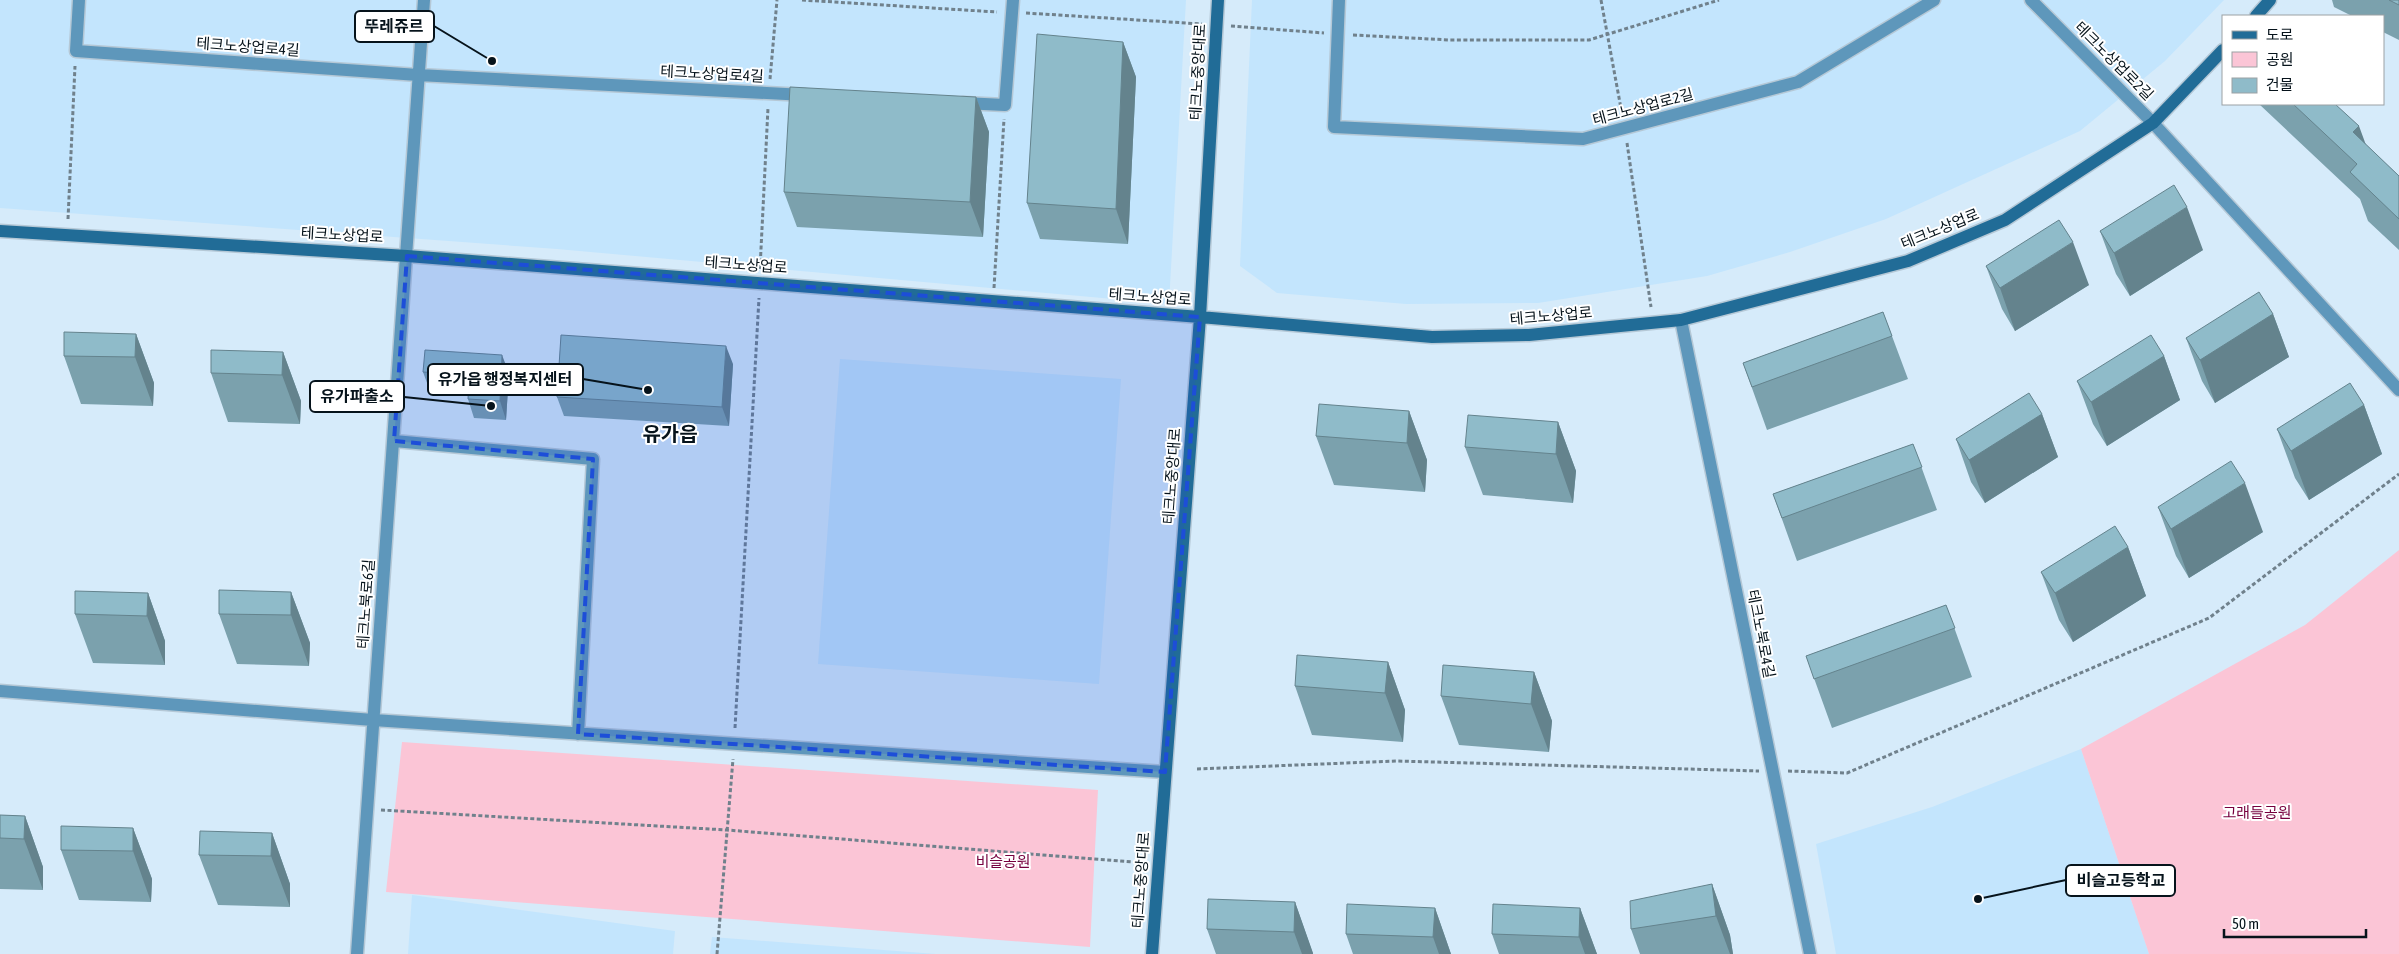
<svg xmlns="http://www.w3.org/2000/svg" width="2399" height="954" font-family="'Asap Condensed','Noto Sans KR',sans-serif">
<style>
.built{fill:#c3e5fd}
.green{fill:#fbc5d6}
.lines{fill:none;stroke-linecap:round;stroke-linejoin:round}
.street-casing{stroke:#b5c8d6;stroke-width:15}
.secondary-casing{stroke:#b5c8d6;stroke-width:15}
.path{stroke:#70818c;stroke-width:3;stroke-dasharray:4 2.5;stroke-linecap:butt}
.street{stroke:#5e97bb;stroke-width:12}
.secondary{stroke:#216c97;stroke-width:12}
.wall{fill:#7ba1ad}
.shaded-wall{fill:#64838d}
.building{fill:#8fbbc9;stroke:#64838d}
.marked{fill:#1d4ed8;fill-opacity:0.2;stroke:#1d4ed8;stroke-width:4;stroke-dasharray:10 6;stroke-linejoin:round}
.labels{text-anchor:middle;stroke-width:4;stroke-linejoin:round;paint-order:stroke}
.street-label{font-size:15px;fill:#06131b;stroke:#fff}
.park-label{font-size:15px;fill:#76003e;stroke:#fff}
.district-label{font-size:20px;font-weight:bold;fill:#06131b;stroke:#fff}
.leader{fill:none;stroke:#06131b;stroke-width:2}
.callout-dot{fill:#06131b;stroke:#fff;stroke-width:2}
.callout{fill:#fff;stroke:#06131b;stroke-width:2}
.callout-label{font-size:16px;text-anchor:middle;font-weight:bold;fill:#06131b}
</style>
<rect width="100%" height="100%" fill="#d6ebfa"/>
<path class="built" d="M0,0h1186l-17,304 -612,-55 -557,-41z
M1252,0h972l-59,61 -85,70 -194,88 -96,33 -83,24 -169,27 -132,1 -129,-11 -37,-27z
M840,359l281,20 -22,305 -281,-20z
M2081,749l68,205h-313l-20,-110 116,-37z
M412,895l263,36 -2,23h-265z
M712,937l224,17h-226z"/>
<path class="green" d="M2399,550v404h-250l-68,-205 224,-124z
M402,742l696,48 -8,157 -704,-55z"/>
<g class="lines">
<defs>
<path id="street" d="M79,0l-3,51 342,24 387,20
M1339,0l-5,127 249,12 215,-57 136,-82
M2031,0l122,123 246,267
M963,103l42,2 8,-105
M1681,320l129,634
M394,441l199,18 -15,275
M0,691l373,29 792,52
M357,954l67,-954"/>
<path id="secondary" d="M2256,16l14,-16
M0,231l407,25 793,61 232,20 97,-2 152,-15 227,-59 97,-41 148,-97 70,-73
M1152,954l48,-637 18,-317"/>
</defs>
<use href="#street" class="street-casing"/>
<use href="#secondary" class="secondary-casing"/>
<path class="path" d="M802,0l195,12
M1601,0l21,114
M1026,13l176,11
M1231,26l93,7
M1353,35l97,5h139l130,-40
M770,79l7,-79
M1627,143l24,164
M68,219l7,-153
M760,269l8,-161
M994,288l10,-169
M735,728l24,-430
M1197,769l200,-8 362,10
M1788,771l59,2 362,-155 190,-144
M381,810l346,20 418,33
M717,954l16,-195"/>
<use href="#street" class="street"/>
<use href="#secondary" class="secondary"/>
</g>
<path class="wall" d="M2332,0h67v40l-16,-8v-16h-31l-18,-9z
M1123,42l13,35 -8,167 -88,-5 -13,-36z
M976,97l13,35 -6,105 -186,-10 -13,-35z
M2259,104h76l30,40 34,32v74l-31,-29 -8,-22z
M2100,231l103,19 -73,46 -14,-22z
M1986,266l103,19 -74,46 -13,-22z
M1883,312l25,67 -141,51 -24,-67z
M2273,314l16,43 -74,46 -13,-22 -16,-43z
M136,334l18,49 -1,23 -72,-2 -17,-48z
M283,352l18,49 -1,23 -72,-2 -17,-49z
M2164,356l16,44 -73,46 -14,-22 -16,-43z
M733,364l-4,62 -165,-10 -7,-19z
M423,372l86,1 -3,47 -32,-2 -6,-19v-6l-38,-2z
M2364,405l18,49 -73,46 -14,-22 -18,-49z
M1409,411l18,49 -2,32 -91,-7 -18,-49z
M2042,414l16,43 -73,46 -14,-21 -15,-43z
M1558,422l18,49 -3,32 -90,-8 -18,-48z
M1913,444l24,66 -140,51 -24,-67z
M2158,507l105,25 -74,46 -13,-22z
M2128,547l18,49 -73,46 -14,-22 -18,-48z
M291,592l19,51 -1,23 -72,-2 -18,-50z
M148,593l17,48v24l-72,-2 -18,-49z
M1946,605l26,72 -140,51 -26,-72z
M1388,662l17,48 -2,32 -91,-7 -17,-49z
M1534,672l18,49 -3,31 -90,-7 -18,-49z
M0,815l25,1 18,51v23l-43,-1z
M133,828l19,51 -1,23 -72,-2 -18,-50z
M272,833l18,51v23l-72,-2 -19,-50z
M1712,884l18,51 3,19h-93l-9,-25z
M1295,902l18,52h-97l-9,-25z
M1435,908l16,46h-98l-7,-20z
M1580,908l17,46h-98l-7,-20z"/>
<path class="shaded-wall" d="M1123,42l13,35 -8,167 -12,-35z
M976,97l13,35 -6,105 -13,-35z
M2359,126l18,49 -24,-43z
M2187,207l16,43 -73,46 -16,-43z
M2073,242l16,43 -74,46 -15,-43z
M2273,314l16,43 -74,46 -15,-43z
M136,334l18,49 -1,23 -18,-49z
M726,346l7,18 -4,62 -7,-19z
M283,352l18,49 -1,23 -18,-49z
M502,355l7,18 -3,47 -6,-19z
M2164,356l16,44 -73,46 -16,-44z
M2364,405l18,49 -73,46 -18,-49z
M1409,411l18,49 -2,32 -18,-49z
M2042,414l16,43 -73,46 -16,-43z
M1558,422l18,49 -3,32 -17,-49z
M2245,483l18,49 -74,46 -18,-49z
M2128,547l18,49 -73,46 -18,-49z
M291,592l19,51 -1,23 -18,-51z
M148,593l17,48v24l-18,-49z
M1388,662l17,48 -2,32 -18,-49z
M1534,672l18,49 -3,31 -18,-48z
M25,816l18,51v23l-19,-51z
M133,828l19,51 -1,23 -18,-51z
M272,833l18,51v23l-19,-51z
M1712,884l18,51 3,19h-3l-14,-38z
M1295,902l18,51v1h-11l-8,-22z
M1435,908l16,46h-12l-6,-17z
M1580,908l17,46h-12l-6,-17z"/>
<path class="building" d="M2389,0h10v5z
M1037,34l86,8 -7,167 -89,-6z
M790,87l186,10 -6,105 -186,-10z
M2293,104h42l24,22 -6,6 46,44v43l-49,-47 7,-8z
M2174,185l13,22 -73,46 -14,-22z
M2059,220l14,22 -73,46 -14,-22z
M2259,292l14,22 -73,46 -14,-22z
M1883,312l9,24 -140,51 -9,-24z
M64,332l72,2 -1,23 -71,-1z
M561,335l165,11 -4,61 -165,-10z
M2151,335l13,21 -73,46 -14,-21z
M211,350l72,2 -1,23 -71,-2z
M425,350l77,5 -2,46 -32,-2 1,-24 -46,-3z
M2350,383l14,22 -73,46 -14,-22z
M2029,393l13,21 -73,46 -13,-21z
M1319,404l90,7 -2,32 -91,-7z
M1468,415l90,7 -2,32 -91,-7z
M1913,444l9,23 -140,51 -9,-24z
M2231,461l14,22 -74,46 -13,-22z
M2115,526l13,21 -73,46 -14,-21z
M219,590l72,2v23l-72,-1z
M75,591l73,2 -1,23 -72,-2z
M1946,605l9,23 -141,51 -8,-23z
M1297,655l91,7 -3,31 -90,-7z
M1443,665l91,7 -3,32 -90,-8z
M0,815l25,1 -1,23 -24,-1z
M61,826l72,2v23l-72,-1z
M200,831l72,2 -1,23 -72,-1z
M1712,884l4,32 -85,13 -1,-28z
M1208,899l87,3 -1,30 -87,-3z
M1347,904l88,4 -2,29 -87,-3z
M1493,904l87,4 -1,29 -87,-3z"/>
<path class="marked" d="M407,256l793,61 -35,455 -587,-38 15,-275 -199,-18z"/>
<g class="labels">
<g class="street-label">
<text transform="translate(248 47) rotate(4)" y="5">테크노상업로4길</text>
<text transform="translate(2114 61) rotate(45)" y="5">테크노상업로2길</text>
<text transform="translate(1198 72) rotate(-87)" y="5">테크노중앙대로</text>
<text transform="translate(712 74) rotate(3)" y="5">테크노상업로4길</text>
<text transform="translate(1643 107) rotate(-15)" y="5">테크노상업로2길</text>
<text transform="translate(1940 229) rotate(-22)" y="5">테크노상업로</text>
<text transform="translate(342 235) rotate(3)" y="5">테크노상업로</text>
<text transform="translate(746 265) rotate(4)" y="5">테크노상업로</text>
<text transform="translate(1150 297) rotate(4)" y="5">테크노상업로</text>
<text transform="translate(1551 316) rotate(-5)" y="5">테크노상업로</text>
<text transform="translate(1172 476) rotate(-86)" y="5">테크노중앙대로</text>
<text transform="translate(366 604) rotate(-86)" y="5">테크노북로6길</text>
<text transform="translate(1761 634) rotate(79)" y="5">테크노북로4길</text>
<text transform="translate(1141 880) rotate(-86)" y="5">테크노중앙대로</text>
</g>
<g class="park-label">
<text x="2257" y="818">고래들공원</text>
<text x="1003" y="867">비슬공원</text>
</g>
<g class="district-label">
<text x="670" y="441">유가읍</text>
</g>
</g>
<path class="leader" d="M492 61L434 26M648 390L583 379M491 406L404 397M1978 899L2066 880"/>
<g class="callout-dot">
<circle cx="492" cy="61" r="5"/>
<circle cx="648" cy="390" r="5"/>
<circle cx="491" cy="406" r="5"/>
<circle cx="1978" cy="899" r="5"/>
</g>
<g class="callout">
<rect x="355" y="11" width="79" height="31" rx="5"/>
<rect x="428" y="364" width="155" height="31" rx="5"/>
<rect x="310" y="381" width="94" height="31" rx="5"/>
<rect x="2066" y="865" width="109" height="31" rx="5"/>
</g>
<g class="callout-label">
<text x="394" y="32">뚜레쥬르</text>
<text x="505" y="385">유가읍 행정복지센터</text>
<text x="357" y="402">유가파출소</text>
<text x="2121" y="886">비슬고등학교</text>
</g>
<rect x="2222" y="15" width="162" height="90" fill="#ffffff" stroke="#9ba1a4"/>
<rect x="2232" y="31" width="25" height="8" fill="#216c97" stroke="#9ba1a4"/>
<text x="2266" y="40" font-size="15" fill="#06131b">도로</text>
<rect x="2232" y="52" width="25" height="15" fill="#fbc5d6" stroke="#9ba1a4"/>
<text x="2266" y="65" font-size="15" fill="#06131b">공원</text>
<rect x="2232" y="78" width="25" height="15" fill="#8fbbc9" stroke="#9ba1a4"/>
<text x="2266" y="90" font-size="15" fill="#06131b">건물</text>
<path d="M2224 929v8h142v-8" fill="none" stroke="#06131b" stroke-width="2.5"/>
<text x="2232" y="929" font-size="15" fill="#06131b" stroke="#ffffff" stroke-width="4" paint-order="stroke">50 m</text>
</svg>
